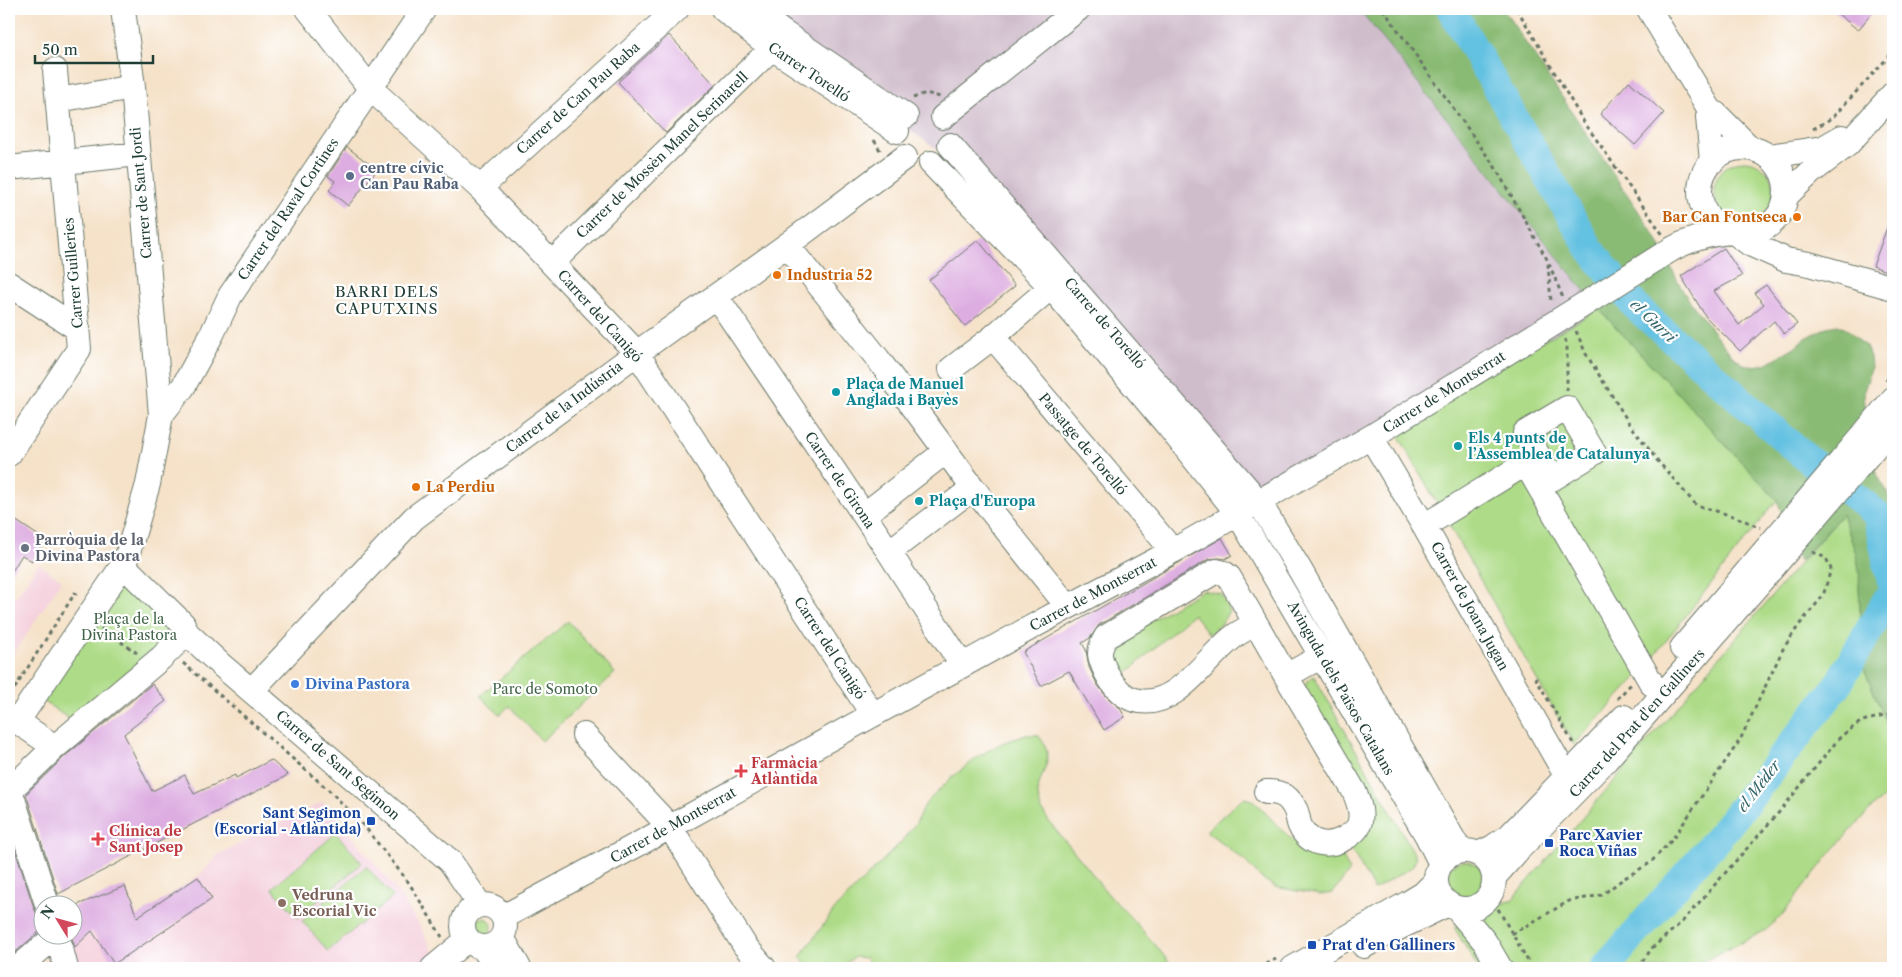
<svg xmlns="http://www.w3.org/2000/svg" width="1902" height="977" font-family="'Libre Caslon Text',serif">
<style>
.built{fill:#f4cfdc}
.industrial{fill:#d0bdcc}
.green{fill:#addb87;stroke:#668c5e}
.forest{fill:#8abb74;stroke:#547c54}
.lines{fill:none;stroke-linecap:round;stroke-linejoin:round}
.river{stroke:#63c1e1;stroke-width:29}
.building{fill:#ddade1}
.minor-casing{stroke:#6a7768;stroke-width:26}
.path{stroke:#6a7768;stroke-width:3;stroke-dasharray:4 4;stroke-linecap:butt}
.minor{stroke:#fff;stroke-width:24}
.minor-bridge-casing{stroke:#6a7768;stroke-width:26;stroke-linecap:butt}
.minor-bridge{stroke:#fff;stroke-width:24}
.service-dot{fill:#5c6f8a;stroke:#fff;stroke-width:2}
.food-dot{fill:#e8710a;stroke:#fff;stroke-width:2}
.culture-dot{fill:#0f9aa8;stroke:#fff;stroke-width:2}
.worship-dot{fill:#6b7280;stroke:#fff;stroke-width:2}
.shop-dot{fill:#3f7fe0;stroke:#fff;stroke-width:2}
.health-dot{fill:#e0444e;stroke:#fff;stroke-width:2}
.transit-dot{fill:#1a4fb4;stroke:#fff;stroke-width:2}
.education-dot{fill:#8d6e63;stroke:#fff;stroke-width:2}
.labels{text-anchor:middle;stroke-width:4.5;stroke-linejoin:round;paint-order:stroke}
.street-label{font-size:14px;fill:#1f3d34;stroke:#fff}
.service-label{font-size:14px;font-weight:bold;fill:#4e5e75;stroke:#fff;text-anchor:start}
.food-label{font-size:14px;font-weight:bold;fill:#c56008;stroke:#fff;text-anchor:start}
.culture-label{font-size:14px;font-weight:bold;fill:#0d838f;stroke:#fff;text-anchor:start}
.worship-label{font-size:14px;font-weight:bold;fill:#5b616d;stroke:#fff;text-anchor:start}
.park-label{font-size:14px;fill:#426449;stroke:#fff}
.shop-label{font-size:14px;font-weight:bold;fill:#366cbe;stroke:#fff;text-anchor:start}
.health-label{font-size:14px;font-weight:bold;fill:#be3a42;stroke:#fff;text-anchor:start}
.transit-label{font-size:14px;font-weight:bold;fill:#164399;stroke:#fff;text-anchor:start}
.education-label{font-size:14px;font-weight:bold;fill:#785e54;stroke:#fff;text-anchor:start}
.neighbourhood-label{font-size:15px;letter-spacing:1px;fill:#1f3d34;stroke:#fff}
.water-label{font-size:15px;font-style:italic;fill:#336568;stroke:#fff}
</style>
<rect width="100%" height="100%" fill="#fff"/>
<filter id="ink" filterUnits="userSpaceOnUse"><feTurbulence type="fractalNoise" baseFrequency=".02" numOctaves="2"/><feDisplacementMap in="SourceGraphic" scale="10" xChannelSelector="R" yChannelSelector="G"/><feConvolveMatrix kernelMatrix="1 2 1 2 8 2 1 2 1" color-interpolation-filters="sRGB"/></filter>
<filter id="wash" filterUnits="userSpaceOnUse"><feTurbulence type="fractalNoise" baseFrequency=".0096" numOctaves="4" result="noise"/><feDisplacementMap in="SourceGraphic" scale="20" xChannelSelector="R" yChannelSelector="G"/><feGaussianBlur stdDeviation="1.12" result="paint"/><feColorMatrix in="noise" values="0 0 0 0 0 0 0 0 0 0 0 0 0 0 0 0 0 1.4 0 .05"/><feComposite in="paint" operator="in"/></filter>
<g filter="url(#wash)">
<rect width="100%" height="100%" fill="#f5e2c9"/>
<path class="built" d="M38,564l24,16 -53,81v-54z
M323,802l69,82 27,40 16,32 -17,12h-345l-6,-22 14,-4 22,-21 9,13 86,-57 21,-23z"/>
<path class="industrial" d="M739,9h620l240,300 -352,200 -307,-358 -164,-112z"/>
<path class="green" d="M1714 191a30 30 0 1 1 60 0a30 30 0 1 1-60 0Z
M1599,309l178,191 -134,170 -69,75 -181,-319z
M1842,514c8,23 20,47 17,72l4,81 30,71v51l-22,20 -39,42 -50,64 -16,15 -60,30 -28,8h-200l-24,-41 59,-28z
M125,572l56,59 -109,90 -33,-23z
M1203,590l18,4 8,17 -7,12 -13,11 -16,-20 -72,64 -6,-14 5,-18 14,-16z
M568,621l47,52 -73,68 -33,-35 -9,9 -20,-19z
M1314,676l101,179 1,4 -4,8 -38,23 -24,-43c19,-9 19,-15 23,-35l-68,-122 1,-8z
M1026,735h12c26,30 -12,42 4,75 8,16 28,36 40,51 9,10 16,22 26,33 23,24 46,47 65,74h-303l-4,-10 -11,-1 -17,11h-29l-9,-11 35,-48 66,-67 15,-19 10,-20 25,-25 31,-24 20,-11z
M1245,798l9,3c14,14 45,50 63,55 7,2 16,-1 23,-4l10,19 -18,22 -12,2 -45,-8 -15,-10 -16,-17 -38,-29 32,-29z
M336,833l26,30 -64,55 -26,-30z
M1447 879a18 18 0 1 1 36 0a18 18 0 1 1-36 0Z
M366,866l27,31 -65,54 -26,-30z
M474 927a9 9 0 1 1 18 0a9 9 0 1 1-18 0Z"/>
<path class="forest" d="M1359,9h144l152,227 29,57 14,19 35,45 10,7 11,2 12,-2 32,-19 8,-7 21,-11 11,-2 10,5 18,17 4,10 1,12 -7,22 3,50 9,32 17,29v236l-30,-71 -4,-81c3,-25 -9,-48 -17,-72l-42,47 -23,-61 -178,-191z"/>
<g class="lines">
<path class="river" d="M1451,9l139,240 46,58 163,145 78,62 16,75
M1605,968l117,-135 115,-147 56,-97"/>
</g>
<g id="blocks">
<path class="building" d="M1832,9h43l-17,21z
M669,35l46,50 -49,48 -48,-51z
M1629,81l35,32 -29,32 -35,-31z
M347,147l30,23 -29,36 -19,-16 6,-9 -7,-5z
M1892,214h1v60l-20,-8z
M978,240l37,46 -50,40 -36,-46z
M1724,248l18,28 -28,15 25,34 25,-21 -10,-11 12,-8 31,39 -13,10 -10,-13 -34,30 -34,-34 -25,-41z
M9,516l36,24 -13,21 -10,-6 -13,21z
M1222,538l10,17 -7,4 -6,-1 -10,1 -110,66 -9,13 -8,5 4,7 3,17 8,17 9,12 14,12 5,9 -21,13 -35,-59 -28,15 -18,-34z
M152,684l14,17 -42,33 28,57 33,-16 9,19 41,-19 1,3 35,-18 17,15 -230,119 -32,-100 38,-37z
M9,831l25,77 3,6 5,3v12l-33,29z
M198,877l14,22 -98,65 -22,-33 -17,16 -3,-8v-32l53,-21 12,31z"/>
</g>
</g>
<g filter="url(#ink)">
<use href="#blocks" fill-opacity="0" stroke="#6a7768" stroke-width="1"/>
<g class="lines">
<defs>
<path id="minor" d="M308,9l62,79 110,100 157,165 236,362
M723,9l49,39 125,83
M752,9l32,24 122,83
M1649,9l61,101 6,4 34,34
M58,100l75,-13
M1710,110l-2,7 4,45
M943,117l135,-108
M950,145l309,357 41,68 160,281
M1700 191a43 43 0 1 1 86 0a43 43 0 1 1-86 0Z
M1769,156l54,-8 19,-11
M931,163l120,124 118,140 69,87 189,322 14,28
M9,168l129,-14
M480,188l197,-179
M1786,196l24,-23 37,-28 46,-51
M1735,233l15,11 36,16 23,4 84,24
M787,245l91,114 95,129 95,119
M1667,252c18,-11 42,-18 63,-20
M552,263l220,-215
M9,284l69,45
M716,296l173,256 73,113
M993,337l180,214
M951,369l42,-32 58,-50
M1567,408l27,45 -42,26 -27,-46z
M161,415l22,-28 29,-53 18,-38 194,-287
M1371,437l53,89 143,251
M9,454l70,-105 -24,-279
M1841,461l52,-62
M1526,464l126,220
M1854,472l39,-46
M864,515l82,-64
M1424,526l114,-70
M889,552l84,-64
M123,565l60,59 4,9 33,31 230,197 30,44
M1255,624c-7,4 -16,8 -23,14 -26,20 -55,69 -92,63 -16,-2 -27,-15 -34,-29 -7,-15 -9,-20 0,-35l110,-66 8,2 5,4 57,99 36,-20
M1682,648l80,-94
M252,690l162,-172 223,-165 150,-108 118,-88
M9,716l46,31
M17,722l106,-157 5,-12 20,-69 13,-69 -28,-328 -10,-78
M584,735l86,92 75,119 19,22
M10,790l37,114
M9,791l46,-44 106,-89 26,-25
M1266,792c15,-1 24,5 30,19 2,5 2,11 4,15 9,19 28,22 45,12 7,-4 14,-9 15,-17 2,-11 -2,-20 -6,-30l-68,-115
M1436 880a29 29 0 1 1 58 0a29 29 0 1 1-58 0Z
M1478,854l15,-7 16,-11 115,-119
M1494,877l25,-28 87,-89 169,-195
M463 926a21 21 0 1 1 42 0a21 21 0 1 1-42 0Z
M1457,909l28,33 15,26
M503,917l167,-90 398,-220 105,-56 198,-114 166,-103
M57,934l9,34
M502,937l17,31
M1364,946l22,-12 62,-30
M482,947l16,21
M18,968l39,-33
M433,968l35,-29
M1293,968l115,-65 15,-9 13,-13"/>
</defs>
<use href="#minor" class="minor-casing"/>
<path class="path" d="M1383,9l112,158 53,94 15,37
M1517,9l65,110 81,116
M913,98l13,-5 14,4
M1813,129l19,-11 61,-66
M874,140l7,12
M1548,264l3,38
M1576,331l10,23 43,69 28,37 39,45 40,12 25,11
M1565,339l2,6v45
M1886,381l7,-9
M101,628l36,25
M183,663l149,130 33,34 44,56 33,54
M1535,677l38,66
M9,688l4,3 62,-98 5,3
M1617,699l15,-16
M1490,895l42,73
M1512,934l57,-33 33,-6 21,-16 27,-16 22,-23 68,-100 43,-91 16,-24 24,-29 8,-27 -5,-11 -16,-7
M1259,968l17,-9
M1638,968l14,-20 30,-26 98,-111 61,-75 21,-15 31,-7"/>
<use href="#minor" class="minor"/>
<defs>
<path id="minor-bridge" d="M1537,334l130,-82
M1762,554l79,-93
M1775,565l79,-93"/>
</defs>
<use href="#minor-bridge" class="minor-bridge-casing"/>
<use href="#minor-bridge" class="minor-bridge"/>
</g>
</g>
<circle class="service-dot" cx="350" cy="176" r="5"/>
<g class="food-dot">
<circle cx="1797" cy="217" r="5"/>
<circle cx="777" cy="275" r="5"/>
<circle cx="416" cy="487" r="5"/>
</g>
<g class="culture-dot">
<circle cx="836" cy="392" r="5"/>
<circle cx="1458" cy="446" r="5"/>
<circle cx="919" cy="501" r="5"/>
</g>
<circle class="worship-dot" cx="25" cy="548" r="5"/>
<circle class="shop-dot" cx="295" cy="684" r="5"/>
<g class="health-dot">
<path d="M738.5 763.5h5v5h5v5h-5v5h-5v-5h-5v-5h5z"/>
<path d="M95.5 831.5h5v5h5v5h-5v5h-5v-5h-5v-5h5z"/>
</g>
<g class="transit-dot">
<rect x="366" y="816" width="10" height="10" rx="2.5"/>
<rect x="1544" y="838" width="10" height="10" rx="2.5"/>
<rect x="1307" y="940" width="10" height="10" rx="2.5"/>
</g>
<circle class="education-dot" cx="282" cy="903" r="5"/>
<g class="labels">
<g class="street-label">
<text transform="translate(809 72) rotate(34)" y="5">Carrer Torelló</text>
<text transform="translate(578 98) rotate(-42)" y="5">Carrer de Can Pau Raba</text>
<text transform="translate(662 155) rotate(-44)" y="5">Carrer de Mossèn Manel Serinarell</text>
<text transform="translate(141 193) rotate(-95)" y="5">Carrer de Sant Jordi</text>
<text transform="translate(288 209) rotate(-56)" y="5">Carrer del Raval Cortines</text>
<text transform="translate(73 273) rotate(-95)" y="5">Carrer Guilleries</text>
<text transform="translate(600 316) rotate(48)" y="5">Carrer del Canigó</text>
<text transform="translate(1105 323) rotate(49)" y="5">Carrer de Torelló</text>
<text transform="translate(1444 392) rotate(-32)" y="5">Carrer de Montserrat</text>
<text transform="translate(564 407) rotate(-37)" y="5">Carrer de la Indústria</text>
<text transform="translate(1083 444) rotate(50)" y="5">Passatge de Torelló</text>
<text transform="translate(840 480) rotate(56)" y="5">Carrer de Girona</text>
<text transform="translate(1093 594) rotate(-28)" y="5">Carrer de Montserrat</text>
<text transform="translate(1470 606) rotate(61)" y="5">Carrer de Joana Jugan</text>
<text transform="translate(830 648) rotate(57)" y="5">Carrer del Canigó</text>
<text transform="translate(1341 688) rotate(60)" y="5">Avinguda dels Països Catalans</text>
<text transform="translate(1637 723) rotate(-48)" y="5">Carrer del Prat d'en Galliners</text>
<text transform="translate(338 765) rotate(41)" y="5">Carrer de Sant Segimon</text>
<text transform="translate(673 825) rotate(-29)" y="5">Carrer de Montserrat</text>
</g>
<g class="service-label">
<text x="360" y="173">centre cívic<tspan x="360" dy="16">Can Pau Raba</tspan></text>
</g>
<g class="food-label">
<text x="1787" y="222" text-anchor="end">Bar Can Fontseca</text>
<text x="787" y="280">Industria 52</text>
<text x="426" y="492">La Perdiu</text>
</g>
<g class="culture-label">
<text x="846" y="389">Plaça de Manuel<tspan x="846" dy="16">Anglada i Bayès</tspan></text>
<text x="1468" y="443">Els 4 punts de<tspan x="1468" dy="16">l’Assemblea de Catalunya</tspan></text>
<text x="929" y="506">Plaça d'Europa</text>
</g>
<g class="worship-label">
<text x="35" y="545">Parròquia de la<tspan x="35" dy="16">Divina Pastora</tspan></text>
</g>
<g class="park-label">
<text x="129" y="624">Plaça de la<tspan x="129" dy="16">Divina Pastora</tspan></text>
<text x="545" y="694">Parc de Somoto</text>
</g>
<g class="shop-label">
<text x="305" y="689">Divina Pastora</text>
</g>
<g class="health-label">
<text x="751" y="768">Farmàcia<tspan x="751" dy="16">Atlàntida</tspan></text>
<text x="109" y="836">Clínica de<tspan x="109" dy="16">Sant Josep</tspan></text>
</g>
<g class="transit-label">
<text x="361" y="818" text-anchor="end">Sant Segimon<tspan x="361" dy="16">(Escorial - Atlàntida)</tspan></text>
<text x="1559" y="840">Parc Xavier<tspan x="1559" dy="16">Roca Viñas</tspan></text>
<text x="1322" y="950">Prat d'en Galliners</text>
</g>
<g class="education-label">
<text x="292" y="900">Vedruna<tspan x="292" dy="16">Escorial Vic</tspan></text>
</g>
<g class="neighbourhood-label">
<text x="387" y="297">BARRI DELS<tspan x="387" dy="17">CAPUTXINS</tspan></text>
</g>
<g class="water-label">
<text transform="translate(1653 321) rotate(43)" y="5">el Gurri</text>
<text transform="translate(1759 786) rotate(-52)" y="5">el Mèder</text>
</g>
</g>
<rect width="1902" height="977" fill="none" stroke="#fff" stroke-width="30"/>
<g transform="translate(58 920) rotate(307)"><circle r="24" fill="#ffffff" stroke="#a5b1ae"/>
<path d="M0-4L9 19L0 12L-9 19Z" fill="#d1495b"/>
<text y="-8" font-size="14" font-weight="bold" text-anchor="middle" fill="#1f3d34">N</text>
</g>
<path d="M35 55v8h118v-8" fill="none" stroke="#1f3d34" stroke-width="2.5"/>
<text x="42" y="55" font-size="15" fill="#1f3d34" stroke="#ffffff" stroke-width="4" paint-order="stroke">50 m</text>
</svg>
